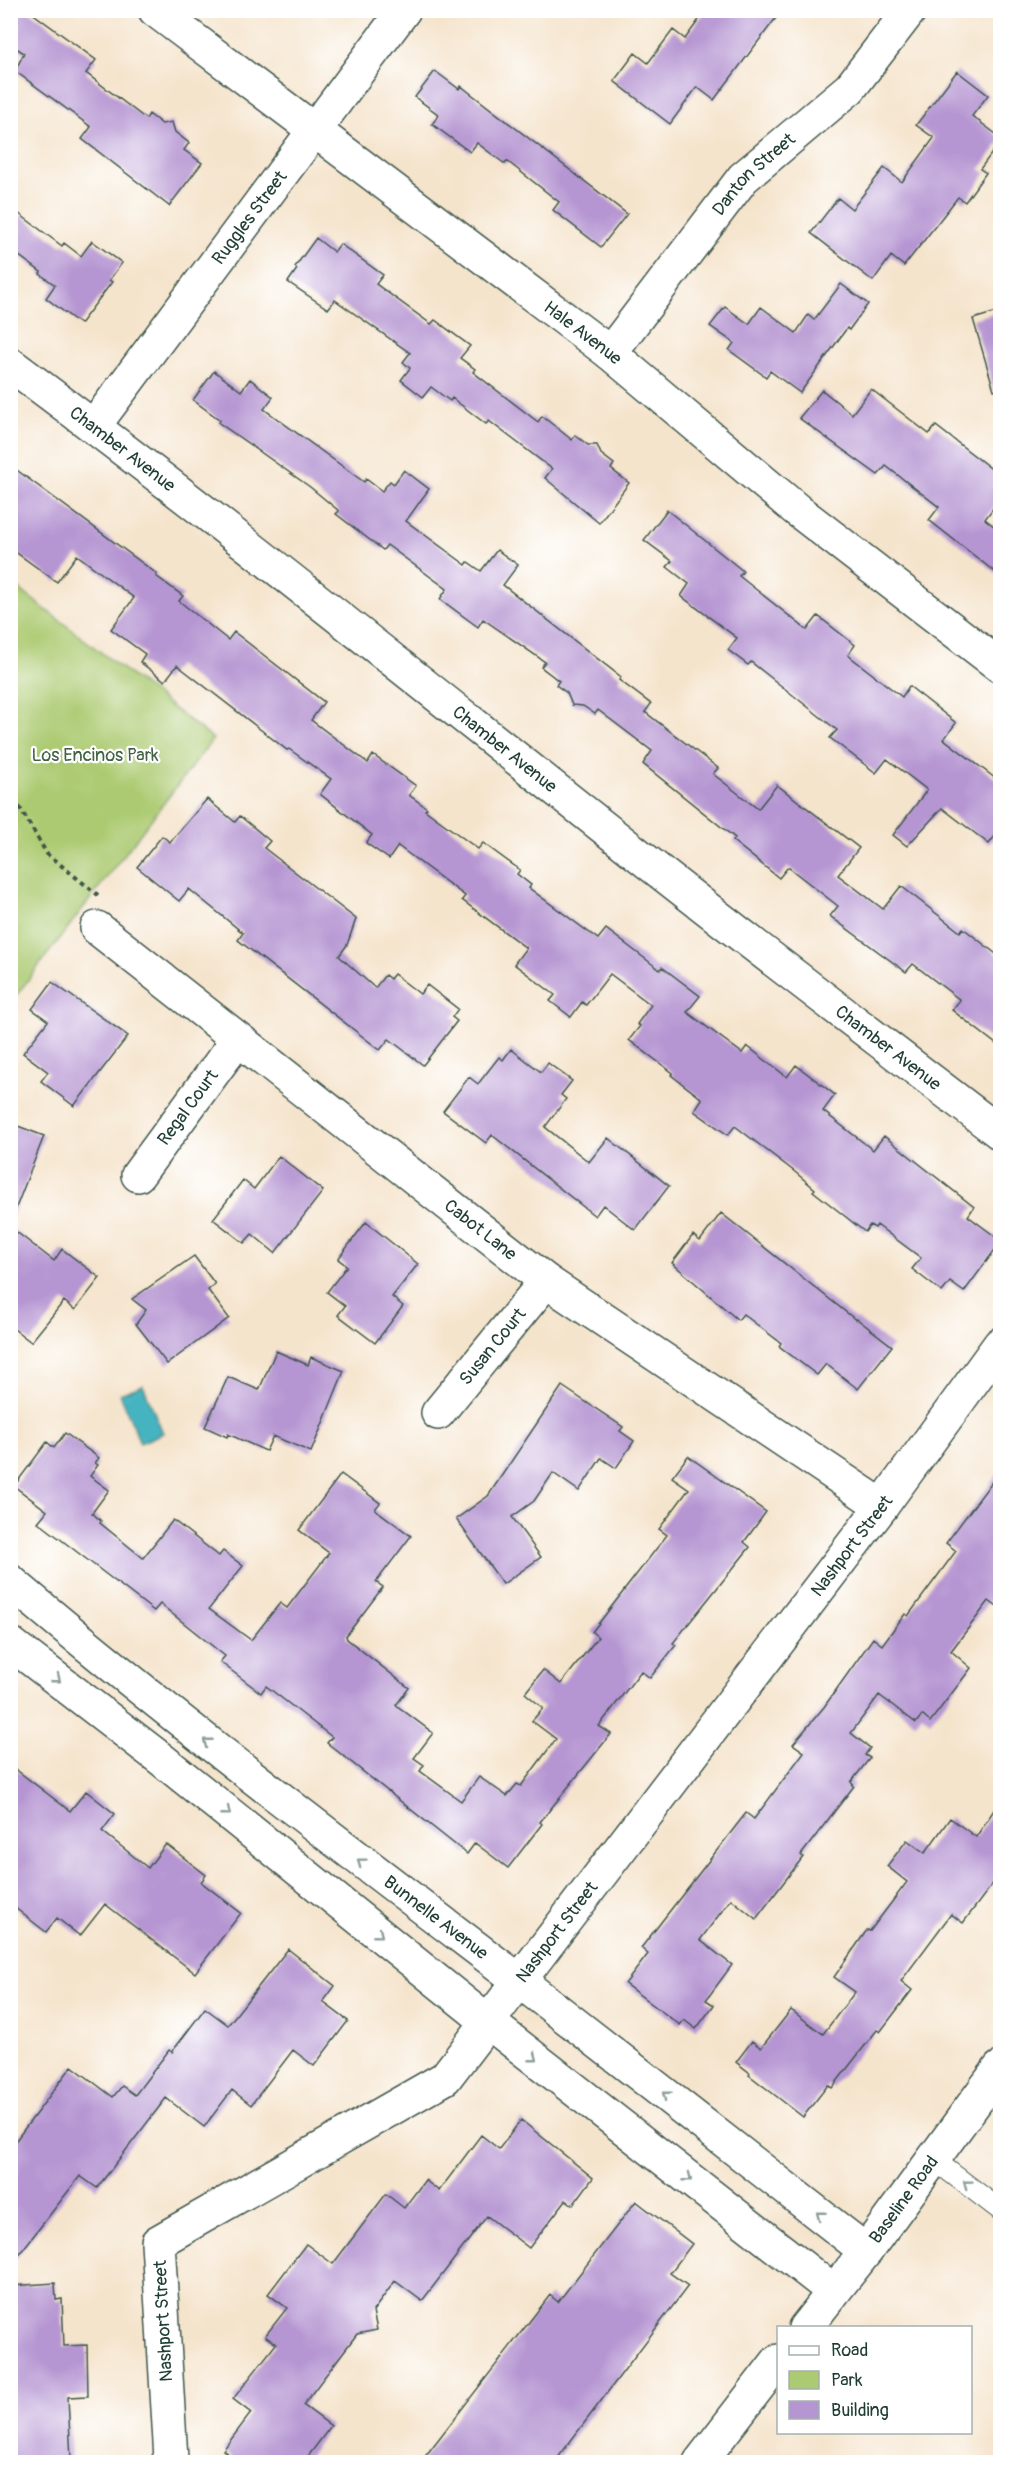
<svg xmlns="http://www.w3.org/2000/svg" width="1011" height="2473" font-family="Pangolin,sans-serif">
<style>
.green{fill:#acca71;stroke:#668452;stroke-width:1.5}
.water{fill:#44b3c0;stroke:#32787a;stroke-width:1.5}
.building{fill:#b595d2}
.lines{fill:none;stroke-linecap:round;stroke-linejoin:round}
.lane-casing{stroke:#3f564b;stroke-width:22}
.street-casing{stroke:#3f564b;stroke-width:36}
.primary-casing{stroke:#3f564b;stroke-width:36}
.path{stroke:#3f564b;stroke-width:4;stroke-dasharray:4.5 4.5;stroke-linecap:butt}
.lane{stroke:#fff;stroke-width:20}
.street{stroke:#fff;stroke-width:33}
.primary{stroke:#fff;stroke-width:33}
.oneway{stroke:#8f9e9a}
.labels{text-anchor:middle;stroke-width:4.5;stroke-linejoin:round;paint-order:stroke}
.street-label{font-size:18px;fill:#1f3d34;stroke:#fff}
.park-label{font-size:18px;fill:#426043;stroke:#fff}
</style>
<rect width="100%" height="100%" fill="#fff"/>
<filter id="ink" filterUnits="userSpaceOnUse"><feTurbulence type="fractalNoise" baseFrequency=".0167" numOctaves="2"/><feDisplacementMap in="SourceGraphic" scale="12" xChannelSelector="R" yChannelSelector="G"/><feConvolveMatrix kernelMatrix="1 2 1 2 8 2 1 2 1" color-interpolation-filters="sRGB"/></filter>
<filter id="wash" filterUnits="userSpaceOnUse"><feTurbulence type="fractalNoise" baseFrequency=".008" numOctaves="4" result="noise"/><feDisplacementMap in="SourceGraphic" scale="24" xChannelSelector="R" yChannelSelector="G"/><feGaussianBlur stdDeviation="1.35" result="paint"/><feColorMatrix in="noise" values="0 0 0 0 0 0 0 0 0 0 0 0 0 0 0 0 0 1.4 0 .05"/><feComposite in="paint" operator="in"/></filter>
<g filter="url(#wash)">
<rect width="100%" height="100%" fill="#f5e4cc"/>
<path class="green" d="M10,582l203,157 -202,263h-1z"/>
<path class="water" d="M143,1385l20,48 -23,10 -20,-49z"/>
<g id="blocks">
<path class="building" d="M10,10h18l68,50 -10,13 60,46 3,-5 13,10 10,-2 3,10 14,11 -5,7 18,13 -33,43 -87,-67 9,-12 -76,-56 9,-18 -14,-9z
M706,10h76l-68,90 -17,-13 -27,37 -56,-43 21,-28 13,10 25,-33 12,9z
M435,71l24,18 2,-3 166,128 -26,33 -48,-37 6,-8 -52,-41 -2,3 -28,-21 -7,9 -38,-28 7,-9 -24,-18z
M957,71l31,24 -16,21 28,21v5l-20,27 6,4 -21,29 -7,-5 -54,69 -13,-10 -18,25 -62,-48 27,-35 14,11 32,-41 18,14 32,-44 -18,-13z
M10,207l52,39 2,-3 17,13 11,-15 30,22 -13,17 3,2 -32,42 -34,-26 9,-13 -15,-11 1,-2 -31,-23z
M316,238l18,14 6,-8 43,31 -7,9 55,40 4,-4 35,26 -10,12 15,11 -2,3 65,50 4,-6 30,24 3,-5 13,10h9l4,9 13,10 -3,5 18,14 -30,40 -54,-45 7,-9 -63,-48 -3,3 -34,-26 -2,3 -19,-14 -8,10 -22,-17 9,-12 -7,-6 7,-9 -75,-53 -7,9 -40,-27 9,-13 -2,-2z
M841,284l27,20 -19,26 -2,-2 -47,65 -30,-22 -4,6 -37,-27 5,-7 -24,-17 15,-19 24,17 12,-17 35,26 12,-18 6,5z
M1000,311v78l-6,1 -21,-71z
M214,371l27,20 9,-12 23,18 -9,12 100,73 2,-3 16,12 8,-10 4,3 10,-14 25,19 -23,32 60,44 2,-3 13,9 16,-21 21,15 -15,20 118,92 -2,3 32,24 -6,8 73,56 -5,6 45,35 19,-24 82,63 -21,27 45,34 18,-23 59,46 3,-4 37,29v90l-48,-37 8,-10 -47,-36 -7,8 -76,-56 8,-10 -50,-39 -9,11 -46,-37 2,-3 -92,-74 9,-13 -54,-41 -3,4 -12,-8 -11,-1 -5,-12 -11,-8 3,-4 -18,-14 4,-5 -62,-43 -5,8 -38,-28 7,-10 -60,-44 -4,5 -47,-36 3,-3 -29,-24 -91,-64 1,-3 -27,-20z
M871,389l58,45 7,-8 58,45 -1,2 7,6v20l-15,20 15,12v45l-71,-56 10,-13 -53,-41 -8,9 -79,-57 23,-28 30,24z
M10,465l147,109 -1,2 27,20 -4,5 49,39 6,-8 90,70 -13,18 57,43 5,-8 43,31 -7,9 18,13 -2,2 53,39 5,-6 37,27 -3,4 14,11 -2,3 69,51 8,-10 54,41 2,-3 38,29 -13,16 55,41 5,-7 40,31 9,-12 39,30 -12,16 50,39 11,-14 90,71 -6,9 32,24v3l-36,49 -14,-10 -8,10 -30,-23 9,-11 -44,-33 -2,3 -5,-3 -5,7 -52,-41 2,-2 -20,-17 -60,-46 -7,9 -34,-24 8,-12 -31,-24 2,-2 -44,-33 11,-14 -3,-2 14,-19 -41,-31 -24,31 -4,-3 -11,15 -21,-16 5,-6 -41,-31 12,-16 -64,-48 3,-4 -67,-50 -9,13 -23,-16 6,-8 -52,-41 11,-15 -42,-30 -2,1 -110,-85 -12,16 -25,-19 5,-8 -34,-25 23,-31 -57,-43 -20,27 -47,-34z
M667,510l76,61 -4,5 68,54 11,-14 37,29 -7,10 54,42 7,-11 47,37 -12,16 56,43v47l-11,15 -47,-36 -35,38 -14,-11 34,-45 -40,-31 -11,14 -46,-35 7,-8 -86,-68 -3,3 -20,-15 9,-12 -56,-42 8,-12 -22,-17 5,-6 -28,-21z
M207,799l28,23 5,-6 30,25 -6,7 92,71 -9,26 -8,11 36,32 10,-13 5,4 4,-5 26,20 7,-9 31,24 -6,8 5,4 -34,44 -34,-26 -9,11 -142,-110 5,-7 -54,-44 -10,12 -42,-34 25,-31 8,6z
M52,982l76,54 -54,70 -33,-25 7,-9 -25,-19 25,-32 -16,-12z
M511,1049l30,23 7,-9 24,18 -11,14 5,4 -21,28 44,35 19,-24 61,48 -34,44 -32,-25 -8,11 -103,-81 -6,8 -43,-32 26,-34 9,7 21,-27 4,3z
M10,1123l34,13 -32,82h-2z
M279,1156l44,35 -48,62 -23,-19 -8,9 -31,-24 30,-39 11,9z
M721,1213l135,107 1,-1 35,27 -34,43 -32,-25 -9,11 -38,-29 2,-3 -38,-29 -5,6 -66,-57 21,-28 7,6z
M366,1222l52,42 -26,33 11,9 -28,37 -37,-28 7,-9 -18,-14 20,-26 -9,-7z
M10,1227l44,34 8,-12 38,29 -25,32 -11,-9 -33,41 -21,-16z
M194,1256l21,28 -7,6 21,28 -62,46 -31,-40 10,-14 -14,-11z
M276,1351l32,14 3,-8 33,14 -33,81 -38,-16 -7,15 -38,-17 -1,3 -22,-10 23,-50 31,13z
M562,1386l61,41 -3,4 14,10 -18,27 -15,-10 -22,33 -26,-18 -19,28 -22,16 29,40 -38,27 -47,-65 32,-23z
M65,1433l34,25 -4,5 3,2 -8,11 19,14 -17,23 9,8 -1,2 43,35 30,-38 46,36 4,-5 20,15 -34,43 42,31 29,-37 7,5 42,-55 -30,-23 42,-56 39,29 -5,6 36,27 -35,46 7,5 -37,49 1,3 62,49 -13,17 37,28 -19,25 10,7 -4,6 41,30 18,-24 28,19 10,-12 4,2 35,-47 -24,-18 11,-13 -18,-15 18,-23 18,14 37,-47 -6,-5 75,-97 -8,-6 30,-40 -17,-12 16,-21 78,56 -22,30 6,5 -77,96 3,2 -26,33 -9,-7 -42,55 12,8 -71,88 2,2 -34,44 -33,-25 -8,11 -140,-111 5,-6 -66,-51 -5,7 -41,-31 5,-6 -65,-52 -6,7 -116,-89 9,-11 -33,-25 33,-44 7,6z
M1000,1471v138l-11,-8 -38,50 20,17 -41,54 -8,-7 -6,8 -37,-28 -28,38 19,15 -5,7 5,3 -19,24 3,4 -53,69 2,2 -47,62 -25,-20 -31,41 32,25 -26,35 8,5 -18,24 -12,-9 -4,5 -55,-41 23,-30 -7,-6 105,-135 8,6 50,-67 -11,-8 31,-37 49,-69 9,7 23,-31 3,2 48,-65 -10,-8z
M10,1765l60,46 16,-20 29,23 -13,17 20,16 26,21 18,-24 40,31 -5,7 40,31 -46,60 -90,-69 -25,32 -23,-18 -11,14 -36,-28z
M1000,1801v73l-37,49 -12,-9 -50,67 11,9 -32,42 -3,-2 -45,58 -4,-3 -25,32 -54,-42 1,-2 -14,-11 16,-21 9,7 30,-38 32,24 32,-42 -21,-15 33,-47 3,1 37,-49 -20,-16 20,-26 18,13 25,-35 26,19z
M288,1949l47,37 -12,16 25,19 -34,45 -21,-16 -42,55 -19,-15 -28,37 -38,-29 -69,90 -17,-12 -70,90v-118l62,-82 41,31 9,-11 13,9 34,-45 3,2 33,-44 23,17z
M521,2120l72,58 -20,27 -7,-5 -37,48 -42,-32 -65,85 -27,-20 -22,30 4,19 -20,4 -54,71 28,21 -28,37h-63l-17,-13 28,-37 -18,-14 43,-55 -11,-8 22,-28 -19,-14 38,-50 27,20 53,-70 18,14 21,-28 14,11 42,-56 18,14z
M636,2201l56,43 -22,29 18,13 -134,177h-134l130,-168 8,7z
M55,2283l1,17 6,-1 2,47 23,-1 1,51 -20,1 3,63 -61,3v-177z"/>
</g>
</g>
<g filter="url(#ink)">
<use href="#blocks" fill-opacity="0" stroke="#3f564b" stroke-width="1.5"/>
<g class="lines">
<defs>
<path id="lane" d="M933,2159l67,51"/>
<g id="street">
<path id="s1" d="M155,10l455,343 187,157 203,156"/>
<path id="s2" d="M610,353l133,-175 107,-90 60,-78"/>
<path id="s3" d="M10,364c213,158 418,325 626,489 120,95 243,187 364,280"/>
<path id="s4" d="M94,426l310,-416"/>
<path id="s5" d="M97,928l449,353 336,225"/>
<path id="s6" d="M138,1175l100,-136"/>
<path id="s7" d="M438,1413l108,-132"/>
<path id="s8" d="M10,1581c164,139 336,268 507,398 117,90 232,182 349,272"/>
<path d="M10,1643l151,116 327,263 345,269"/>
<path id="s9" d="M168,2462l3,-3 -13,-217 287,-164 437,-572 118,-162"/>
</g>
<g id="primary">
<path id="s10" d="M805,2328l61,-77 134,-183"/>
<path d="M700,2462l78,-101"/>
</g>
</defs>
<use href="#lane" class="lane-casing"/>
<use href="#street" class="street-casing"/>
<use href="#primary" class="primary-casing"/>
<path class="path" d="M10,791l37,63 51,41"/>
<use href="#lane" class="lane"/>
<use href="#street" class="street"/>
<use href="#primary" class="primary"/>
</g>
<defs><path id="oneway-chevron" d="M-2-3.5L2.5 0L-2 3.5" fill="none" stroke-width="1.6" stroke-linecap="round" stroke-linejoin="round" transform="scale(1.5)"/></defs>
<g class="oneway">
<use href="#oneway-chevron" transform="translate(57 1679) rotate(38)"/>
<use href="#oneway-chevron" transform="translate(207 1742) rotate(-142)"/>
<use href="#oneway-chevron" transform="translate(227 1812) rotate(39)"/>
<use href="#oneway-chevron" transform="translate(361 1862) rotate(-143)"/>
<use href="#oneway-chevron" transform="translate(379 1934) rotate(39)"/>
<use href="#oneway-chevron" transform="translate(534 2058) rotate(38)"/>
<use href="#oneway-chevron" transform="translate(666 2095) rotate(-142)"/>
<use href="#oneway-chevron" transform="translate(688 2178) rotate(38)"/>
<use href="#oneway-chevron" transform="translate(967 2184) rotate(-143)"/>
<use href="#oneway-chevron" transform="translate(820 2215) rotate(-142)"/>
</g>
</g>
<g class="labels">
<g class="street-label">
<text dy="6" stroke="none"><textPath href="#s2" startOffset="230">Danton Street</textPath></text>
<text dy="6" stroke="none"><textPath href="#s4" startOffset="260">Ruggles Street</textPath></text>
<text dy="6" stroke="none"><textPath href="#s1" startOffset="536">Hale Avenue</textPath></text>
<text dy="6" stroke="none"><textPath href="#s3" startOffset="141">Chamber Avenue</textPath></text>
<text dy="6" stroke="none"><textPath href="#s3" startOffset="627">Chamber Avenue</textPath></text>
<text dy="6" stroke="none"><textPath href="#s3" startOffset="1113">Chamber Avenue</textPath></text>
<text dy="6" stroke="none"><textPath href="#s6" startOffset="84">Regal Court</textPath></text>
<text dy="6" stroke="none"><textPath href="#s5" startOffset="488">Cabot Lane</textPath></text>
<text dy="6" stroke="none"><textPath href="#s7" startOffset="86">Susan Court</textPath></text>
<text dy="6" stroke="none"><textPath href="#s9" startOffset="1222">Nashport Street</textPath></text>
<text dy="6" stroke="none"><textPath href="#s8" startOffset="543">Bunnelle Avenue</textPath></text>
<text dy="6" stroke="none"><textPath href="#s9" startOffset="736">Nashport Street</textPath></text>
<text dy="6" stroke="none"><textPath href="#s10" startOffset="162">Baseline Road</textPath></text>
<text transform="translate(163 2321) rotate(-93)" y="6">Nashport Street</text>
</g>
<g class="park-label">
<text x="95" y="761">Los Encinos Park</text>
</g>
</g>
<rect width="1011" height="2473" fill="none" stroke="#fff" stroke-width="36"/>
<rect x="777" y="2326" width="195" height="108" fill="#ffffff" stroke="#a5b1ae" stroke-width="1.5"/>
<rect x="789" y="2346" width="30" height="9" fill="#ffffff" stroke="#a5b1ae" stroke-width="1.5"/>
<text x="831" y="2356" font-size="18" fill="#1f3d34">Road</text>
<rect x="789" y="2371" width="30" height="18" fill="#acca71" stroke="#a5b1ae" stroke-width="1.5"/>
<text x="831" y="2386" font-size="18" fill="#1f3d34">Park</text>
<rect x="789" y="2401" width="30" height="18" fill="#b595d2" stroke="#a5b1ae" stroke-width="1.5"/>
<text x="831" y="2416" font-size="18" fill="#1f3d34">Building</text>
</svg>
